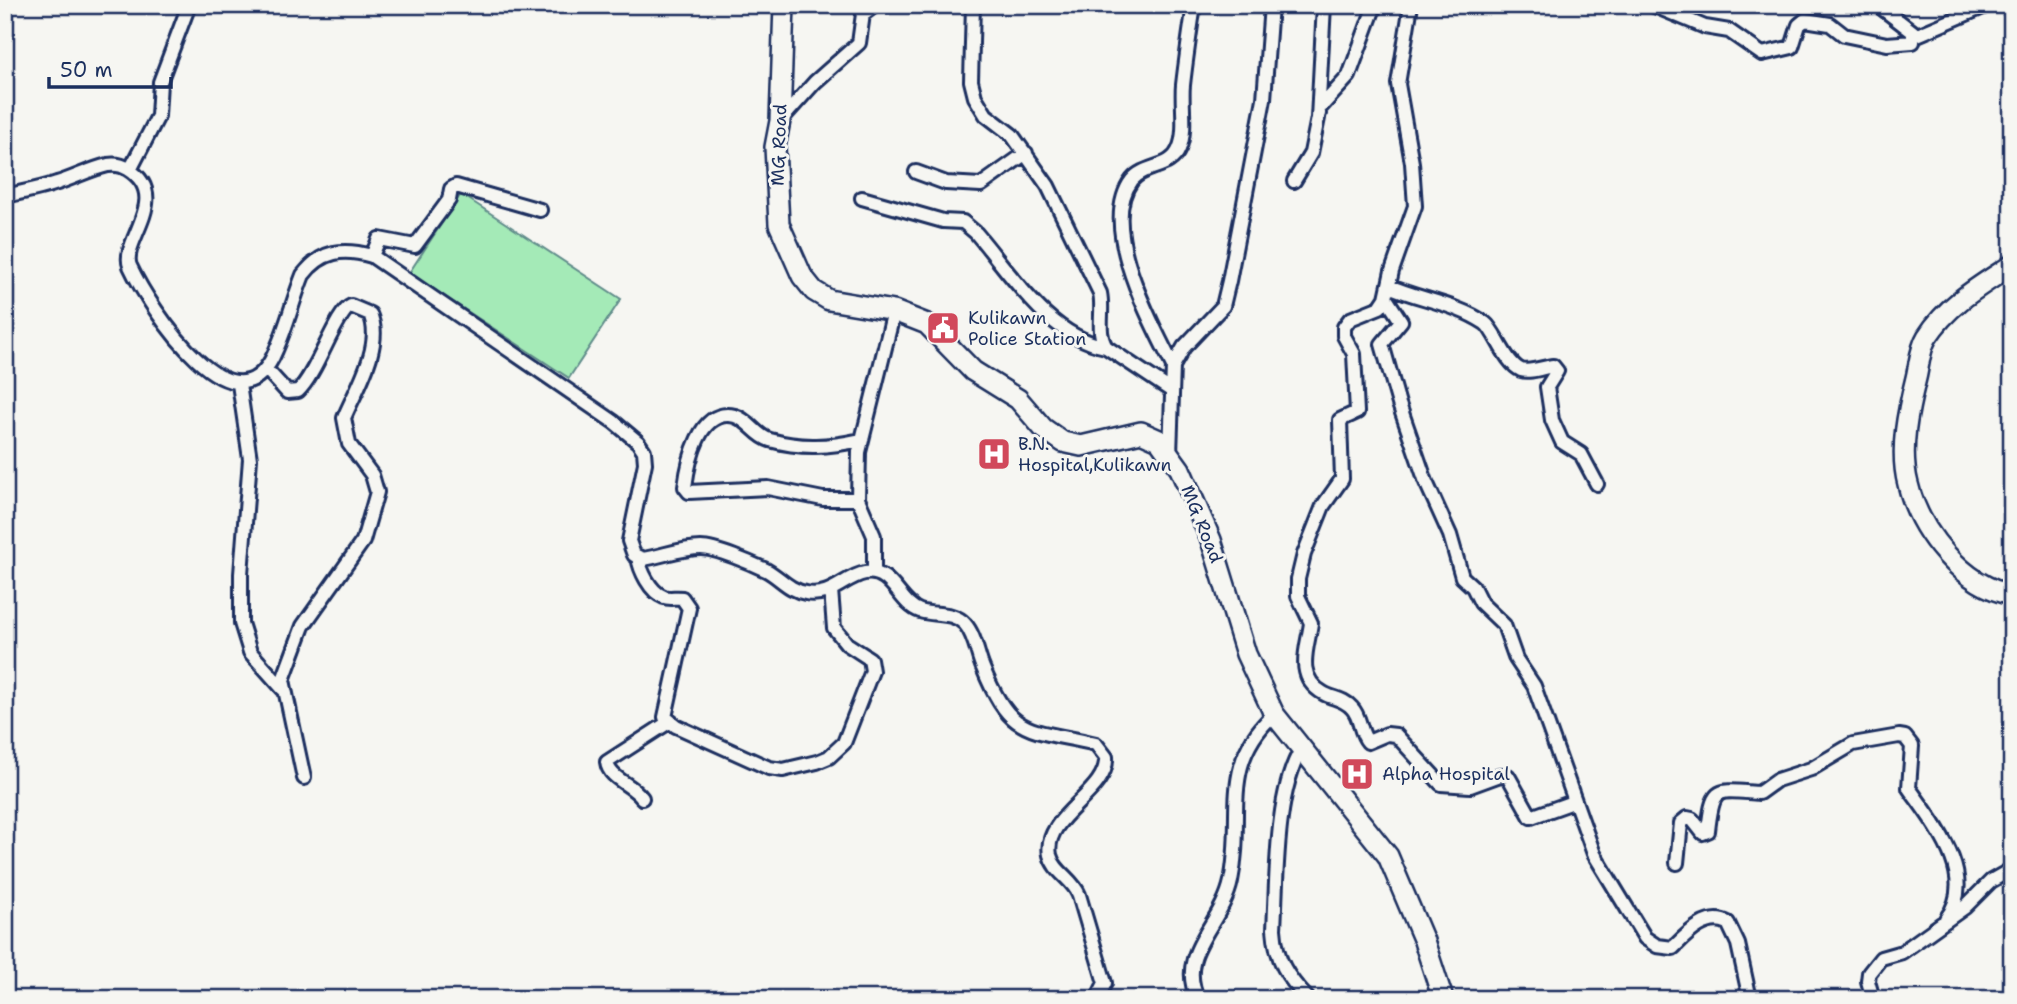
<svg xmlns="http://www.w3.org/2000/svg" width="2017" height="1004" font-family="'Shantell Sans',sans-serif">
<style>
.green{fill:#a4eab7;stroke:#608c8a;stroke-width:2}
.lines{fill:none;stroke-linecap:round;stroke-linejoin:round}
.street-casing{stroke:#1b2f5e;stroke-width:18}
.primary-casing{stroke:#1b2f5e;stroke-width:24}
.street{stroke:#f6f6f2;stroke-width:12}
.primary{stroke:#f6f6f2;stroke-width:19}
.labels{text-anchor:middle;stroke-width:6;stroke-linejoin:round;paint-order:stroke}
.street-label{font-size:18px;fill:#1b2f5e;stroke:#f6f6f2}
.poi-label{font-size:18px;fill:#1b2f5e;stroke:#f6f6f2;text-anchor:start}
</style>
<rect width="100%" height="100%" fill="#f6f6f2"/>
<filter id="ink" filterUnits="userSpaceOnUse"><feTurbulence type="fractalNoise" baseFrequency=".0143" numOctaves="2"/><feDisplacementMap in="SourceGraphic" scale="14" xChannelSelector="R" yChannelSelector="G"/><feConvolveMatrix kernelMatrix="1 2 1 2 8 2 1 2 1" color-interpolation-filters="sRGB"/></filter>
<g filter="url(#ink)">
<path class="green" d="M461,194l160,105 -52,79 -160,-105z"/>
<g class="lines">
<defs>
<path id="street" d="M973,5l-2,76 4,16 11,18 26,20 36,51 52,107c4,18 -4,39 6,54l66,44
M1411,5l-13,79 14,79 3,43 -23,65 -6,27 15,23 -19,23 17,60 27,78 24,53 12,42 11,10 8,16 23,22 12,34 18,27 60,168 51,84 12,8 16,2c13,-13 34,-36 55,-25l10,21 12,55
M1652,5l53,22 24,4 33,23 30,-7 7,-22 6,-5 25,4 14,11 43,9 26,-2v-10l-35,-27
M1915,36l73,-31
M1319,114v-5l30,-33 26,-71
M780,121l35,-39 44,-39 4,-29 12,-9
M130,170l28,-54 2,-34 29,-77
M916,172l30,11 35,2 45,-32
M1294,181l17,-28 7,-35 6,-113
M5,196c17,-4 35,-7 52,-13 17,-5 33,-14 51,-18 7,-1 14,0 20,4 45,28 -8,73 2,97 20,43 108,177 146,84 11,-24 17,-50 27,-75 19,-25 40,-27 69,-19l242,166 24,20 6,9 1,12 -16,78 5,14 9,4c19,-3 39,-11 58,-11 15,0 50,15 65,22 15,8 22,20 40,23 25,5 38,-16 59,-20 27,-5 34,31 55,38 15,5 33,0 45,13 10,11 12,30 18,44 29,71 46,60 113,76l10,13c3,36 -64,59 -56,98 4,17 23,24 29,40l26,88 -8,16
M862,198l81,23 20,1 13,11c36,42 72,103 130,114
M372,256l7,-17 36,7 34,-46 2,-11 5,-3 84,24
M1389,286c31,14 66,17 96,37 10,7 20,40 36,47 9,3 23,-3 32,-4l4,5 -10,16 5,33 10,22 19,12 16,30
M1386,298l-6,9 -30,12 -6,8v9l10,18 3,58 -17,8 2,59 -19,27 -19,48 -6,25v17l13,27c-3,24 -17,53 12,70 10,6 20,5 29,15 9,9 7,24 16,34l19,-8 9,1 45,49 29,2 30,-11 8,1 23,41 42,-15
M1173,366c-21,-43 -76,-140 -41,-186 13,-16 39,-11 47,-31 8,-18 2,-45 4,-64 3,-27 7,-53 11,-80
M267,370l20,22 11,-1c19,-17 38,-79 53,-85l19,8c14,31 -14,75 -26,104l5,26 23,31 5,17 -14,49 -60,85 -20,54 21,98
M239,384l11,75 -9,115v49l9,29 33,37
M1170,454l3,-88 11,-19 39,-41 6,-25 35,-182 7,-94
M858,499h-35l-55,-11 -79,4 -4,-5c3,-24 14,-80 50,-71 14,4 21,20 35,24 32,9 59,7 91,0
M638,557c2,13 12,35 26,40 5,2 12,0 18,1l7,10 -24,109 11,9 93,42 14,2 34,-8 12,-5 15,-14 28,-72 -2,-12 -23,-15 -13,-16 -3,-38
M874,572v-36l-16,-37 1,-47 35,-141
M1301,750c-26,43 -24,128 -27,179 2,31 13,48 34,70
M642,798c-10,-14 -33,-19 -35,-36l62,-40
M1677,863l4,-40 6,-5 5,1 11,14 5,-2c5,-46 8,-41 51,-38l18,-13 34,-11 42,-25 46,-8 6,1 7,9 -3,42c25,36 70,89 37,131
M1198,999c-23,-46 24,-74 33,-118 14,-65 -13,-115 43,-167
M1873,999l-5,-18 1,-8 12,-15 21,-6 63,-45 26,-26 21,-12"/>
<path id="primary" d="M784,5l-4,116 -5,26 4,77 23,52 12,15 15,9 65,11 33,13 46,47 45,28 25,29 20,14 18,4 60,-14 18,8 21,29 31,71 35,114 28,60 114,142 36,85 19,58
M2012,265c-32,21 -64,39 -85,72 -7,11 -8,29 -11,41 -8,32 -17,72 -8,106 11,47 55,102 104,111"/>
</defs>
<use href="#street" class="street-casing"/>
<use href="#primary" class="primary-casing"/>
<use href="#street" class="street"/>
<use href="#primary" class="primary"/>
</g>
</g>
<defs>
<symbol id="civic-square" viewBox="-11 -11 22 22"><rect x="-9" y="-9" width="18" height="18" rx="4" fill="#d1495b" stroke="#f6f6f2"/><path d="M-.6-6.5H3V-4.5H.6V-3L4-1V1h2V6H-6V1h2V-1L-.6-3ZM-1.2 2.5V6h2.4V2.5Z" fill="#fff"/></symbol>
<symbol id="hospital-square" viewBox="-11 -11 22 22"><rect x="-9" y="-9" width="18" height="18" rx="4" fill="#d1495b" stroke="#f6f6f2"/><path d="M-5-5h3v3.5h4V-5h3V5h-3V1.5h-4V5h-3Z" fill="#fff"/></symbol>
</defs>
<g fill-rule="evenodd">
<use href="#civic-square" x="924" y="309" width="38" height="38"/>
<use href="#hospital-square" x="975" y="435" width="38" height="38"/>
<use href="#hospital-square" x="1338" y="755" width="38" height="38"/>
</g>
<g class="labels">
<g class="street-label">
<text transform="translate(779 145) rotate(-88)" y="6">MG Road</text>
<text transform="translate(1202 524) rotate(68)" y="6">MG Road</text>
</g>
<g class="poi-label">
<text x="968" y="324">Kulikawn<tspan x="968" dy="21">Police Station</tspan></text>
<text x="1018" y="450">B.N.<tspan x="1018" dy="21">Hospital,Kulikawn</tspan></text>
<text x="1382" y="780">Alpha Hospital</text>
</g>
</g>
<rect width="2017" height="1004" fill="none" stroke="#f6f6f2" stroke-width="28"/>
<rect x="14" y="14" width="1989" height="976" fill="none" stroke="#1b2f5e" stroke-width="2.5" filter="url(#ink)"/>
<path d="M49 77v10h122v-10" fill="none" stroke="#1b2f5e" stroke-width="3.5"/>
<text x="60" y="77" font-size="21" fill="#1b2f5e" stroke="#f6f6f2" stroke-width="5" paint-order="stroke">50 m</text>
</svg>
